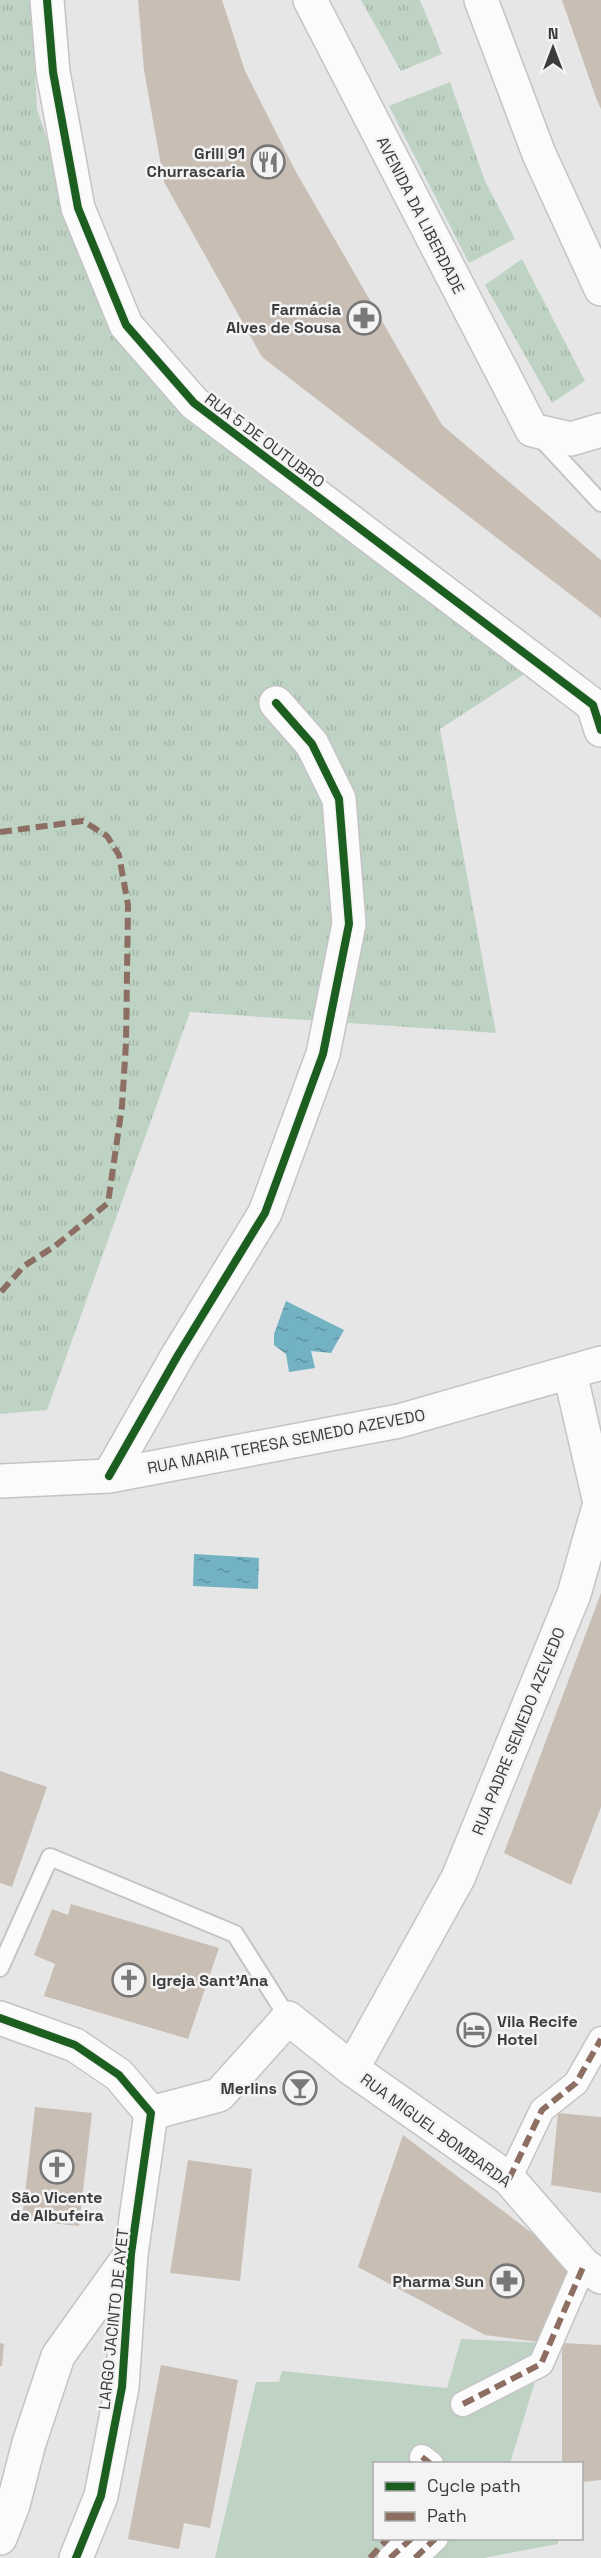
<svg xmlns="http://www.w3.org/2000/svg" width="601" height="2558" font-family="'Space Grotesk',sans-serif">
<style>
.grass{fill:url(#grass-tufts)}
.green{fill:#bed3c3}
.water{fill:url(#water-ripples)}
.building{fill:#c8beb4}
.lines{fill:none;stroke-linecap:round;stroke-linejoin:round}
.service-casing{stroke:#c4c4c5;stroke-width:20}
.pedestrian-casing{stroke:#c4c4c5;stroke-width:27}
.minor-casing{stroke:#c4c4c5;stroke-width:36}
.tertiary-casing{stroke:#c4c4c5;stroke-width:36}
.service{stroke:#fbfbfb;stroke-width:16}
.pedestrian{stroke:#fbfbfb;stroke-width:24}
.minor{stroke:#fbfbfb;stroke-width:33}
.tertiary{stroke:#fbfbfb;stroke-width:33}
.quiet{stroke:#8d6e63;stroke-width:6;stroke-dasharray:12 6;stroke-linecap:butt}
.cycleway-casing{stroke:#f3f3f4;stroke-width:11}
.cycleway{stroke:#1b5e20;stroke-width:8}
.labels{text-anchor:middle;stroke-width:5;stroke-linejoin:round;paint-order:stroke}
.poi-label{font-size:16px;font-weight:bold;fill:#3c3c3d;stroke:#f3f3f4;text-anchor:end}
.street-label{font-size:16px;fill:#3c3c3d;stroke:#f3f3f4}
</style>
<defs>
<pattern id="grass-tufts" width="24" height="20" patternUnits="userSpaceOnUse" patternTransform="scale(1.5)"><rect width="24" height="20" fill="#bed3c3"/><path d="M3 7l-1-3M5 7V3M7 7l1-3M15 17l-1-3M17 17v-4M19 17l1-3" fill="none" stroke="#a4b6a8"/></pattern>
<pattern id="water-ripples" width="26" height="14" patternUnits="userSpaceOnUse" patternTransform="scale(1.5)"><rect width="26" height="14" fill="#72b2c2"/><path d="M2 4q2-2 4 0t4 0M15 11q2-2 4 0t4 0" fill="none" stroke="#5f929f"/></pattern>
</defs>
<rect width="100%" height="100%" fill="#e6e6e7"/>
<path class="grass" d="M0,0h31l6,109 64,198 98,121 327,245 -86,56 56,304 -306,-21 -143,398 -47,4z
M361,0h59l22,54 -41,17z
M450,82l35,99 30,58 -46,24 -80,-157z
M522,259l63,122 -33,22 -67,-118z"/>
<path class="green" d="M461,2339l86,4 -37,120 -136,1v74l184,1v5l-75,14h-268l41,-176h23l3,-11 165,17z"/>
<path class="water" d="M286,1301l58,29 -13,23 -20,-2 4,17 -26,4 -3,-18 -12,-9v-11z
M194,1554l65,4 -1,31 -65,-3z"/>
<path class="building" d="M138,0h84l23,71 51,101 146,253 159,135v58l-339,-261 -98,-175 -20,-112z
M562,0h39v109l-5,-11z
M601,1593v214l-30,78 -67,-32z
M0,1771l47,16 -35,100 -12,-4z
M71,1904l148,44 -31,91 -144,-43 11,-32 -21,-9 18,-46 16,6z
M35,2107l57,6 -13,113 -57,-6z
M558,2113l43,4v76l-50,-8z
M403,2135l167,127 -23,81 -62,-8 -127,-68z
M188,2160l64,9 -12,112 -70,-8z
M0,2343l4,1 -2,22h-2z
M562,2343l39,2v135l-19,2v-18h-20z
M161,2365l77,15 -28,148 -26,-5 -5,26 -51,-10z"/>
<g class="lines">
<defs>
<path id="service" d="M538,435l63,68
M0,1968l50,-111 185,77 53,84"/>
<path id="pedestrian" d="M509,2179l33,-69 34,-27 25,-44
M463,2404l78,-40 43,-99
M422,2457l9,7
M390,2558l22,-20
M415,2558l21,-20"/>
<path id="minor" d="M47,0l6,72 25,136 48,117 68,78 399,302 8,25
M109,1476l69,-121 87,-142 58,-159 26,-130 -10,-125 -27,-55 -36,-41
M0,1481l109,-5 290,-55 202,-58
M352,2069l106,-191 116,-284 26,-91 -30,-130
M151,2113l68,-18 69,-77 64,51 157,110 75,86 17,12
M0,2538l13,-33 16,-62 29,-87 73,-102"/>
<path id="tertiary" d="M310,0l222,430 39,9 30,-9
M481,0l58,154 62,135
M0,2018l75,27 44,30 32,38 -20,141 -9,133 -21,109 -25,62"/>
</defs>
<use href="#service" class="service-casing"/>
<use href="#pedestrian" class="pedestrian-casing"/>
<use href="#minor" class="minor-casing"/>
<use href="#tertiary" class="tertiary-casing"/>
<use href="#service" class="service"/>
<use href="#pedestrian" class="pedestrian"/>
<use href="#minor" class="minor"/>
<use href="#tertiary" class="tertiary"/>
<path class="quiet" d="M0,832l83,-11 24,15 12,19 9,50 -2,138 -4,63 -14,97 -53,43 -31,20 -24,27
M509,2179l33,-69 34,-27 25,-44
M463,2404l78,-40 43,-99
M422,2457l9,7
M370,2558l18,-20
M390,2558l22,-20
M415,2558l21,-20"/>
<defs>
<path id="cycleway" d="M47,0l6,72 25,136 48,117 68,78 399,302 8,25
M109,1476l69,-121 87,-142 58,-159 26,-130 -10,-125 -27,-55 -36,-41
M0,2018l75,27 44,30 32,38 -20,141 -9,133 -21,109 -25,62"/>
</defs>
<use href="#cycleway" class="cycleway-casing"/>
<use href="#cycleway" class="cycleway"/>
</g>
<defs>
<symbol id="restaurant-ring" viewBox="-11 -11 22 22"><circle r="9.5" fill="#f3f3f4" stroke="#787878" stroke-width="1.5"/><path d="M-5-6h1v4h1v-4h1v4h1v-4h1v5L-1.5 .5V6h-2V.5L-5-1ZM5-6V6H3V1.5H1.5Q1.5-4 5-6Z" fill="#787878"/></symbol>
<symbol id="pharmacy-ring" viewBox="-11 -11 22 22"><circle r="9.5" fill="#f3f3f4" stroke="#787878" stroke-width="1.5"/><path d="M-2-6h4v4h4v4h-4v4h-4v-4h-4v-4h4Z" fill="#787878"/></symbol>
<symbol id="church-ring" viewBox="-11 -11 22 22"><circle r="9.5" fill="#f3f3f4" stroke="#787878" stroke-width="1.5"/><path d="M-1.2-6h2.4v3.5h3.3v2.4h-3.3V6h-2.4V-.1h-3.3v-2.4h3.3Z" fill="#787878"/></symbol>
<symbol id="hotel-ring" viewBox="-11 -11 22 22"><circle r="9.5" fill="#f3f3f4" stroke="#787878" stroke-width="1.5"/><path d="M-6-4.5h1.5V1H6V5H4.5V3h-9V5H-6ZM-4 0a1.8 1.8 0 1 1 3.6 0ZM.5 0V-2.5h3Q6-2.5 6 0Z" fill="#787878"/></symbol>
<symbol id="bar-ring" viewBox="-11 -11 22 22"><circle r="9.5" fill="#f3f3f4" stroke="#787878" stroke-width="1.5"/><path d="M-6-5H6L.8 .8V4.5H3.5V6h-7V4.5H-.8V.8Z" fill="#787878"/></symbol>
</defs>
<g fill-rule="evenodd">
<use href="#restaurant-ring" x="249" y="143" width="38" height="38"/>
<use href="#pharmacy-ring" x="345" y="299" width="38" height="38"/>
<use href="#church-ring" x="110" y="1961" width="38" height="38"/>
<use href="#hotel-ring" x="455" y="2011" width="38" height="38"/>
<use href="#bar-ring" x="281" y="2069" width="38" height="38"/>
<use href="#church-ring" x="38" y="2148" width="38" height="38"/>
<use href="#pharmacy-ring" x="488" y="2262" width="38" height="38"/>
</g>
<g class="labels">
<g class="poi-label">
<text x="245" y="159">Grill 91<tspan x="245" dy="18">Churrascaria</tspan></text>
<text x="341" y="315">Farmácia<tspan x="341" dy="18">Alves de Sousa</tspan></text>
<text x="152" y="1986" text-anchor="start">Igreja Sant’Ana</text>
<text x="497" y="2027" text-anchor="start">Vila Recife<tspan x="497" dy="18">Hotel</tspan></text>
<text x="277" y="2094">Merlins</text>
<text x="57" y="2203" text-anchor="middle">São Vicente<tspan x="57" dy="18">de Albufeira</tspan></text>
<text x="484" y="2287">Pharma Sun</text>
</g>
<g class="street-label">
<text transform="translate(421 215) rotate(63)" y="6">AVENIDA DA LIBERDADE</text>
<text transform="translate(265 440) rotate(37)" y="6">RUA 5 DE OUTUBRO</text>
<text transform="translate(286 1441) rotate(-11)" y="6">RUA MARIA TERESA SEMEDO AZEVEDO</text>
<text transform="translate(518 1731) rotate(-68)" y="6">RUA PADRE SEMEDO AZEVEDO</text>
<text transform="translate(436 2130) rotate(36)" y="6">RUA MIGUEL BOMBARDA</text>
<text transform="translate(113 2319) rotate(-84)" y="6">LARGO JACINTO DE AYET</text>
</g>
</g>
<rect x="373" y="2462" width="210" height="78" fill="#f3f3f4" stroke="#aaaaab" stroke-width="1.5"/>
<rect x="385" y="2482" width="30" height="9" fill="#1b5e20" stroke="#aaaaab" stroke-width="1.5"/>
<text x="427" y="2492" font-size="18" fill="#3c3c3d">Cycle path</text>
<rect x="385" y="2512" width="30" height="9" fill="#8d6e63" stroke="#aaaaab" stroke-width="1.5"/>
<text x="427" y="2522" font-size="18" fill="#3c3c3d">Path</text>
<g transform="translate(553 48)" stroke="#f3f3f4" stroke-width="4.5" paint-order="stroke">
<path d="M0-4.5L10 22L0 15L-10 22Z" fill="#3c3c3d"/>
<text y="-9" font-size="16" font-weight="bold" text-anchor="middle" fill="#3c3c3d">N</text>
</g>
</svg>
